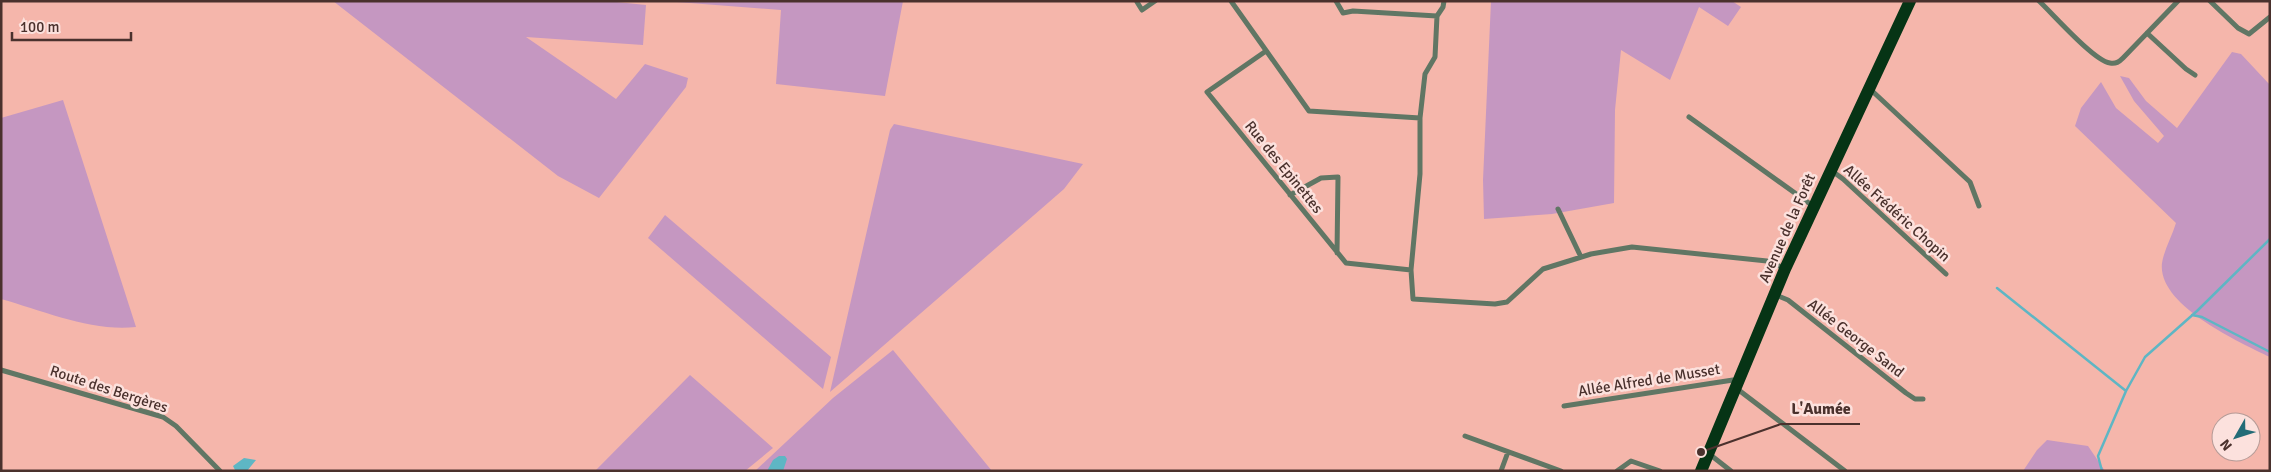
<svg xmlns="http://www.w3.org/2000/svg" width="2271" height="472" font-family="Signika,sans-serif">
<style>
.green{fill:#c597c1}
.water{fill:#5eb6c4}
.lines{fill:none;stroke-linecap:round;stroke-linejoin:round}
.stream{stroke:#5eb6c4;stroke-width:2.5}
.minor{stroke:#607664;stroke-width:5}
.primary{stroke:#063415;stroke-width:12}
.labels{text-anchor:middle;stroke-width:5;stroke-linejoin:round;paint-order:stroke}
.street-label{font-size:15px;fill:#4a312d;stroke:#fce1dd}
.leader{fill:none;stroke:#4a312d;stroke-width:2}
.callout-dot{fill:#4a312d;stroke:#fce1dd;stroke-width:2}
.callout-label{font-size:16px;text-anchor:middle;font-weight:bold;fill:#4a312d;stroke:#fce1dd;stroke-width:5;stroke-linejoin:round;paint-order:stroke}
</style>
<rect width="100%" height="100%" fill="#f5b6ab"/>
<path class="green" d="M333,1h274l39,4 -3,40 -117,-8 90,62 29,-35 43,14 -2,9 -87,111 -41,-22z
M664,1h239l-18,95 -109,-12 5,-74z
M1491,1h241l9,6 -13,19 -29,-19 -29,73 -49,-30 -6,60 -1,93 -62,11 -68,5 -1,-39z
M2232,52l9,2 29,31v272c-31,-15 -113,-52 -108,-94 2,-13 10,-27 14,-40l-101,-97 6,-18 20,-26 15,26 42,35 6,-7 -30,-35 -14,-25 9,2 17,23 31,27z
M63,100l73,227c-44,5 -92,-16 -135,-28v-181z
M894,124l189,40 -19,25 -234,203 60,-262z
M665,215l166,142 -8,32 -175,-151z
M893,350l99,121h-237l78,-73z
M690,375l83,73 -28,23h-150z
M2047,440l41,6 17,25h-82l14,-21z"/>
<path class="water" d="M779,456h6l2,3 -4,12h-16l6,-11z
M244,458l12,2 -9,11 -12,-1 -2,-4z"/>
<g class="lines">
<path class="stream" d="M1997,288l129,103 19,-34 52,-46 73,-72
M2192,315l10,2 68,35
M2102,471l-4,-15 28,-65"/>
<path class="minor" d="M1231,1l78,110 111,7
M1336,1l7,12 10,-2 84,5
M1444,1l-1,6 -6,9 -2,41 -10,17 -5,44v56l-9,96 2,29 82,5 12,-2 36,-33 48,-15 41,-7 135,14 17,7
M2039,1c14,13 55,60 71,62 6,1 9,-1 13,-5l55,-57
M2210,1l28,27 11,6 21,-17
M1137,2l5,8 13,-9
M2147,33l39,36 9,6
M1266,51l-59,41 139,171 65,7
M1870,89l100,93 9,24
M1689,117l124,89
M1832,171l11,8 103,95
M1290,195l31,-17 17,-1 -1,76
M1558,209l23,48
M1776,295l12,5 118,93 9,6h8
M1,370l162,47 13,9 44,45
M1736,388l109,83
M1564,406l169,-26 4,2
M1465,436l96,35
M1708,453l23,18
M1501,471l7,-19
M1617,471l14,-10 29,10"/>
<path class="primary" d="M1701,471l84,-202 125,-268"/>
</g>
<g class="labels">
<g class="street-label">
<text transform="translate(1284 167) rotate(51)" y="5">Rue des Epinettes</text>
<text transform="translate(1897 213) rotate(42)" y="5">Allée Frédéric Chopin</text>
<text transform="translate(1787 228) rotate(-66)" y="5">Avenue de la Forêt</text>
<text transform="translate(1856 338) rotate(38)" y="5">Allée George Sand</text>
<text transform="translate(1649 380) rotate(-9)" y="5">Allée Alfred de Musset</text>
<text transform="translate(109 389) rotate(18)" y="5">Route des Bergères</text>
</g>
</g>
<path class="leader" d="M1701 452L1781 424H1860"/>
<circle class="callout-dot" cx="1701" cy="452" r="5"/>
<g class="callout-label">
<text x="1821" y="414">L'Aumée</text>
</g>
<rect width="2271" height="472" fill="none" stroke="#4a312d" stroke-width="5"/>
<g transform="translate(2236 437) rotate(231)"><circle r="24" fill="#fce1dd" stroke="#b59b97"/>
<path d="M0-4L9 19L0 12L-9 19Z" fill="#236c77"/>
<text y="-8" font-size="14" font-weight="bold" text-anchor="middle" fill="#4a312d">N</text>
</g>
<path d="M12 32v8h119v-8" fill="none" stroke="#4a312d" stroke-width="2.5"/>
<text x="20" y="32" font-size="15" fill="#4a312d" stroke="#fce1dd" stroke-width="4" paint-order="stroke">100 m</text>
</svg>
